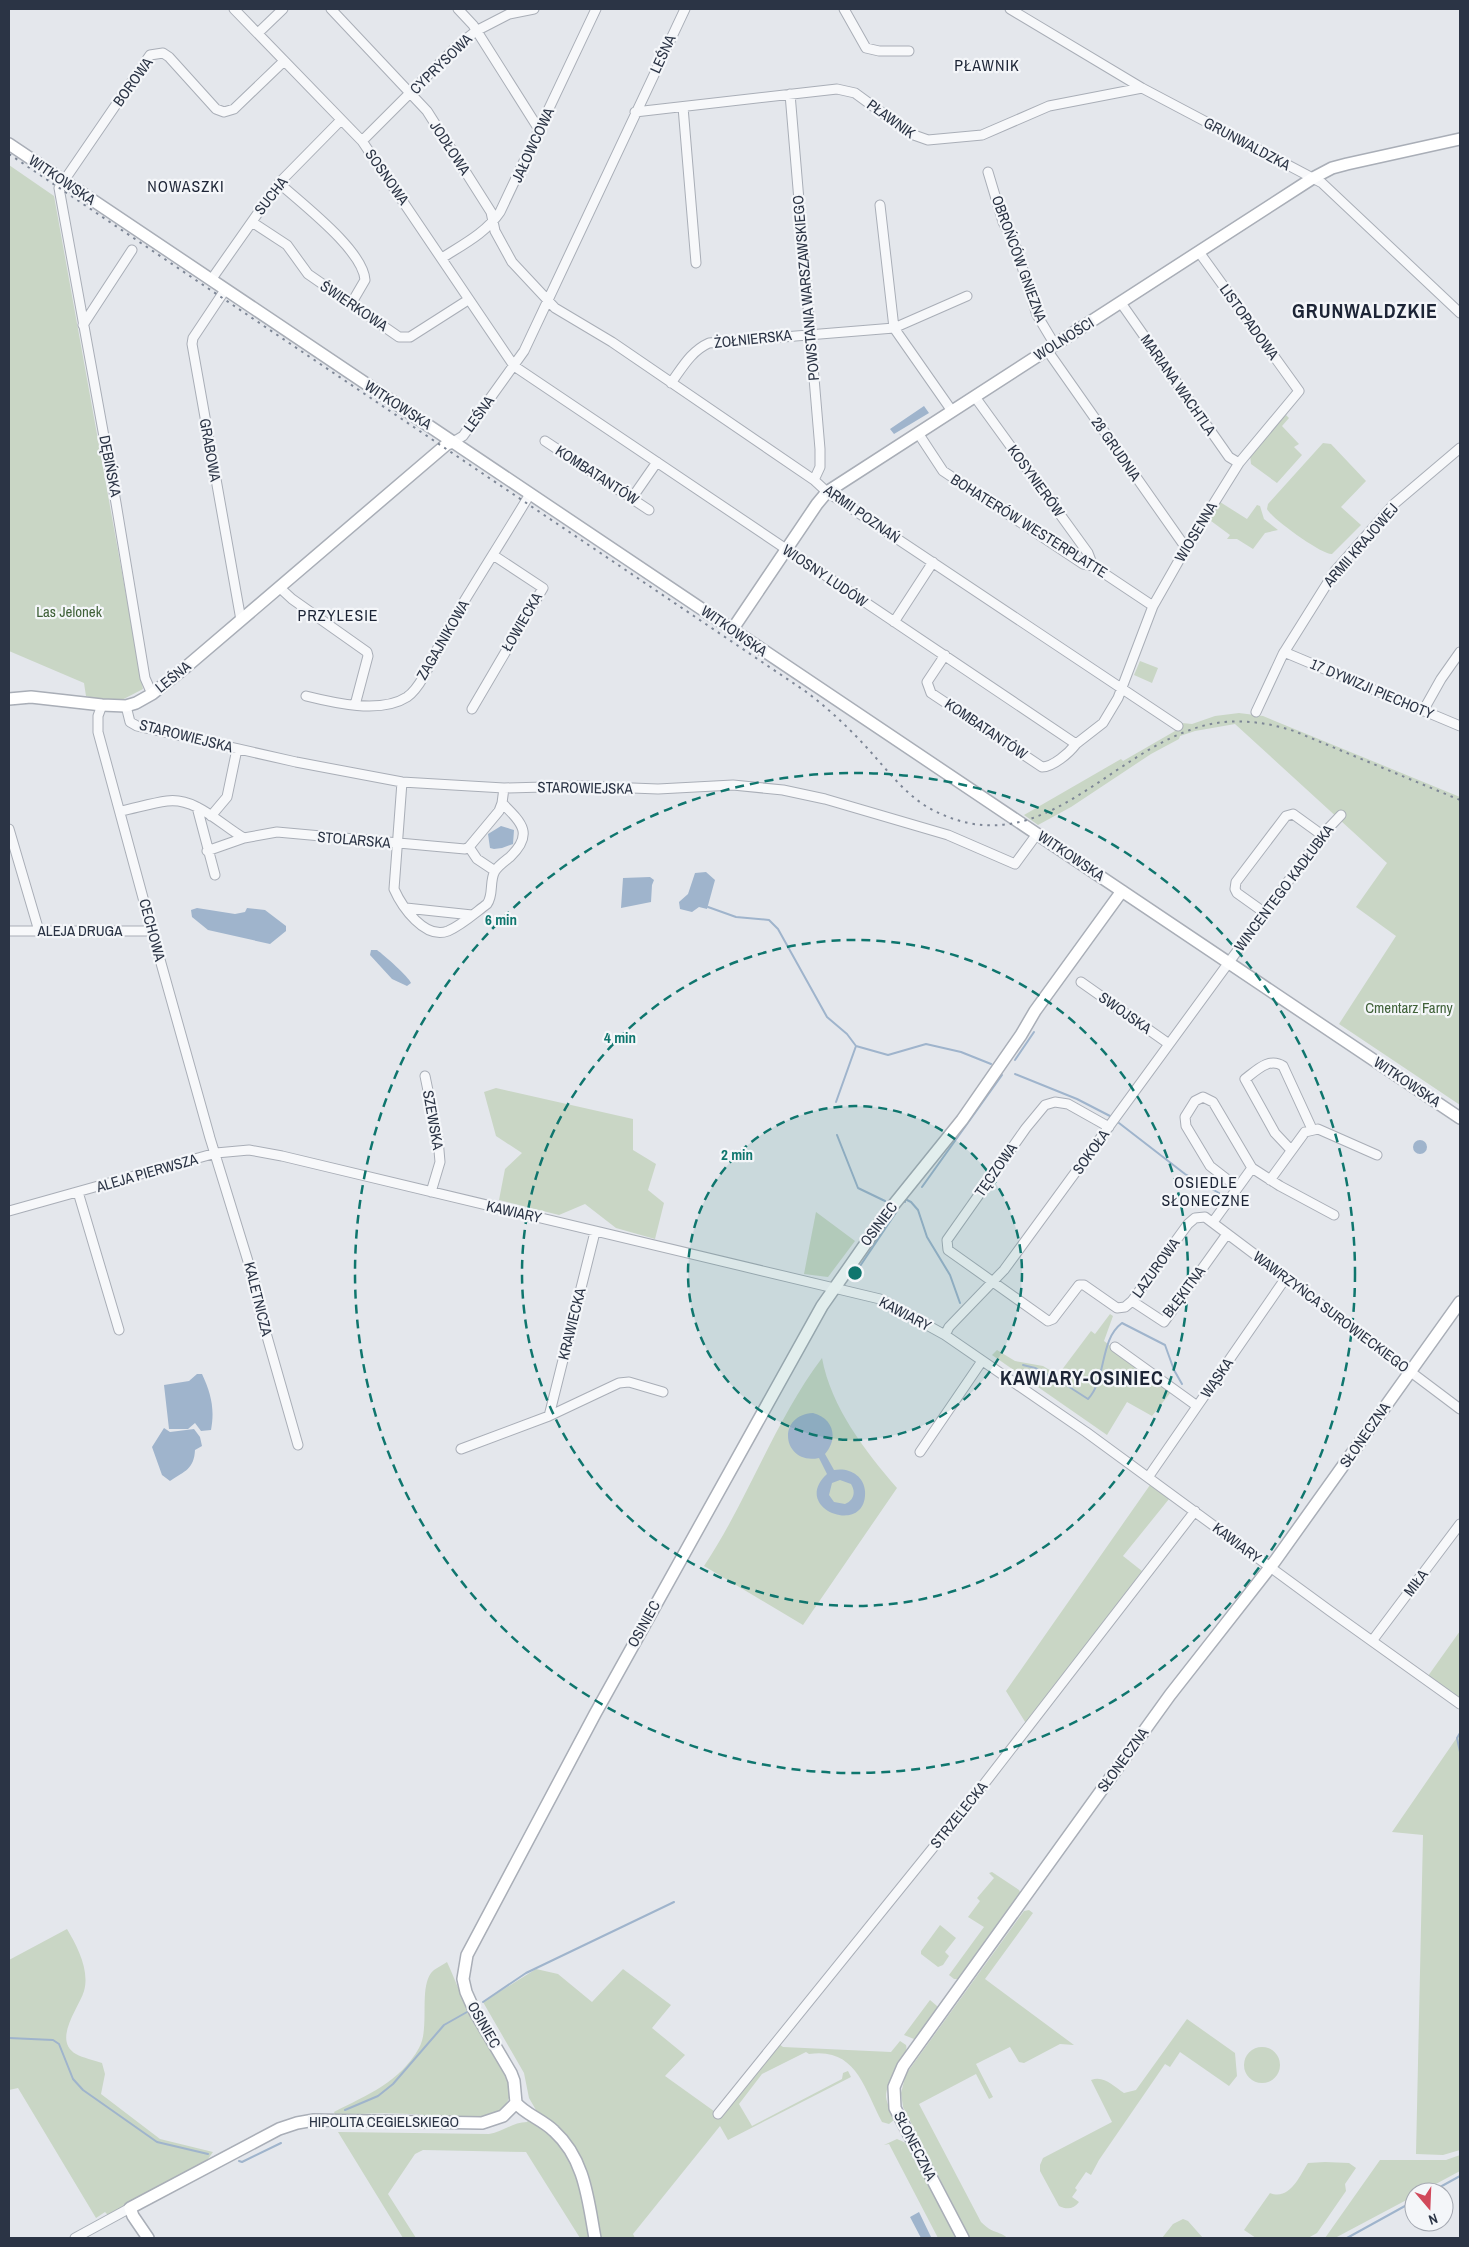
<svg xmlns="http://www.w3.org/2000/svg" width="1469" height="2247" font-family="'Archivo Narrow',sans-serif">
<style>
.green{fill:#c9d6c5}
.water{fill:#9fb4cc;fill-rule:evenodd}
.lines{fill:none;stroke-linecap:round;stroke-linejoin:round}
.stream{stroke:#9fb4cc;stroke-width:2}
.street-casing{stroke:#a9aeb7;stroke-width:11}
.secondary-casing{stroke:#a9aeb7;stroke-width:14}
.street{stroke:#f7f8fa;stroke-width:9}
.secondary{stroke:#fff;stroke-width:11}
.rail{stroke:#7d8696;stroke-width:2;stroke-dasharray:2.5 5;stroke-linecap:butt}
.ring{fill:none;stroke:#0f766e;stroke-width:2.5;stroke-dasharray:9 6}
.labels{text-anchor:middle;stroke-width:4.5;stroke-linejoin:round;paint-order:stroke}
.street-label{font-size:15px;fill:#2b3445;stroke:#f4f6f9}
.park-label{font-size:15px;fill:#3f6138;stroke:#f4f6f9}
.neighbourhood-label{font-size:16px;letter-spacing:1px;fill:#1d2536;stroke:#f4f6f9}
.district-label{font-size:20px;font-weight:bold;letter-spacing:1px;fill:#1d2536;stroke:#f4f6f9}
.centre{fill:#0f766e;stroke:#f4f6f9;stroke-width:2.5}
.ring-label{font-size:15px;text-anchor:middle;font-weight:bold;fill:#0f766e;stroke:#f4f6f9;stroke-width:4.5;stroke-linejoin:round;paint-order:stroke}
</style>
<rect width="100%" height="100%" fill="#e4e7ec"/>
<path class="green" d="M9,165l45,31 89,493 -27,14 -30,-7 -2,-13 -75,-32z
M1286,415l3,3 -7,8 17,18 -5,3 8,8 -25,28 -26,-19 -1,-9z
M1323,443l8,1 35,37 -25,26 20,18 -29,29c-10,1 -61,-36 -65,-45l1,-5z
M1220,502l27,17 10,-14 3,1 4,13 14,11 -13,3 -12,16 -16,-10h-10l3,-4 -23,-17z
M1140,661l18,7 -6,15 -18,-8z
M1239,713l24,3 197,81v308l-121,-81 57,-88 -40,-29 31,-44 -152,-139 -40,7 -15,5 -1,3 -28,15 -80,53 -33,18 -14,-10 97,-56 2,2 52,-30 -1,-2 8,-6 10,1 23,-8z
M496,1088l137,31v31l23,14 -8,26 16,13 -9,36 -39,-11 -31,-24 -26,11 -60,-15 6,-31 17,-16 -26,-17 -12,-44z
M816,1212l39,29 -27,36 -24,-3z
M1110,1314l3,2 -9,25 67,51 -19,24 -25,-14 -20,33 -115,-80 5,-5 18,11 28,5 15,9 33,-44 4,3z
M822,1358c9,49 43,93 75,130l-94,137 -99,-59c44,-66 70,-144 118,-208z
M1150,1485l19,14 -46,57 19,15 -115,154 -21,-34z
M1460,1631v68l-32,-23z
M1460,1733v417l-17,5 -27,-1 7,-319 -31,-3z
M992,1872l27,18 2,4 -62,85h-5l-5,-4 35,-48 -16,-10 12,-16 -3,-3 17,-20 -5,-5z
M1029,1910l4,3 -48,66 89,66 -14,-1 -36,19 -5,-1 -9,-15 -34,17 17,33 -4,2 -13,-25 -57,30 62,118c12,12 16,8 27,16h-38l-67,-131 -2,-14 5,-19 118,-163z
M940,1925l16,13 -11,14 4,4 -6,9 -5,2 -17,-13v-3z
M67,1929c10,17 23,41 17,62 -5,17 -32,49 -8,63 7,4 18,6 26,9l3,11 -4,20 59,45 53,13 -8,11 -97,52 -3,-3 -9,6 -78,-130 -9,2v-130z
M447,1962c7,15 13,32 21,46 11,21 38,54 42,77 3,12 -6,25 -18,31 -20,9 -46,-1 -68,-1 -29,-2 -59,-3 -88,2l-2,-5c33,-17 66,-30 85,-64 12,-21 -2,-64 15,-78 4,-3 9,-5 13,-8z
M536,1969l22,5 34,28 31,-33 48,36 -19,23 33,27 -20,21 53,38 61,-70 4,3 108,5 9,-11 6,4c4,11 -20,33 -20,52 1,8 6,15 8,23l-5,4 -7,-2c-18,-34 -26,-75 -73,-68l-3,-2 -44,22 -23,30 13,22 90,-47 1,-6 5,-2 3,6 -123,63 -8,-14 -87,108 2,4h-55l-54,-86 -103,-2 -8,4 -27,40 28,44h-13l-65,-106 151,2c14,-2 24,-12 38,-12l9,-12 -7,-12 -5,-25 -41,-71z
M930,2000l7,6v5l-20,26 -3,2 -10,-4z
M1187,2019l48,34 2,23 -8,10 -49,-34 -10,15 -5,-3 -66,96 -8,15 -5,-3 -11,16 2,2 -5,7 7,5c-5,7 -12,8 -20,4l-19,-35v-6l3,-7 69,-36 -21,-42c13,-5 22,6 33,13l12,-3z
M1244 2065a18 18 0 1 1 36 0a18 18 0 1 1-36 0Z
M897,2139l9,4 51,95h-19l-49,-94 -5,1z
M1460,2155v16l-39,21h-7v4l-79,42h-10l55,-78h66z
M1325,2162l24,1 7,5 -11,16 1,7 -29,42 -9,5h-52l-12,-8 26,-37c20,8 30,-18 38,-30z
M1183,2219l5,2 15,17h-41l11,-14z"/>
<path class="water" d="M924,406l5,7 -35,21 -4,-5z
M501,826l13,4 -1,14 -11,4 -8,1 -4,-1 -2,-14z
M706,872l9,8 -8,29 -8,-2 -7,5 -12,-3 -1,-7 9,-8 7,-21z
M650,877l4,3 -2,5 -1,17 -30,6 2,-30z
M197,908l38,6 10,-2 2,-4 18,2 21,16v5l-16,13 -62,-14 -16,-13 -1,-7z
M371,950h6c7,5 32,27 34,33l-4,3 -15,-7 -22,-24z
M1413 1147a7 7 0 1 1 14 0a7 7 0 1 1-14 0Z
M197,1374h5c9,19 13,35 9,56l-10,1 -6,-8 -7,6h-19l-5,-44 25,-4z
M813,1413c20,5 26,25 12,41l9,16c14,-3 30,5 31,21 3,47 -76,18 -38,-17l-8,-16c-36,8 -44,-43 -6,-45zM840,1480l11,4c5,8 3,16 -6,20l-11,-2 -5,-7 3,-12z
M164,1428l6,4 24,-3 6,8 2,9 -7,4c-1,19 -10,21 -25,31l-8,-6 -10,-28z
M919,2212l12,25 -10,1 -11,-21z"/>
<g class="lines">
<path class="stream" d="M708,907l28,10 33,3 9,9 49,88 20,17 9,12 -20,56
M856,1046l32,9 38,-11 35,8 30,12
M1015,1060l19,-28
M1015,1074l62,25 33,17
M1119,1123l66,51 34,19
M837,1135l21,53 27,13
M922,1187l80,-112
M905,1202v-3l6,3 7,8 9,27 23,38 10,28
M854,1275l43,-64
M1023,1365l12,3 21,11
M1060,1381l28,18c19,-20 11,-59 34,-76l43,22 9,25 8,14
M1460,1733l-3,5 3,14
M483,2002l43,-29 148,-71
M9,2038l44,2 6,4 14,35 10,11 74,52 51,12
M345,2110l33,-14 15,-12 51,-59 23,-13
M239,2161l3,1 39,-19
M1431,2192l29,-16
M1347,2238l67,-37"/>
<defs>
<path id="street" d="M234,9l128,132 152,225 562,378 27,-21 15,-25 35,-92 33,-58 53,-85 60,-72 -100,-139
M331,9l96,102 64,101 4,19 17,31 43,46 57,34 202,138 13,12 351,234
M458,9l15,16 67,106
M844,9l22,39 13,3h30
M1010,9l132,79 180,95 138,130
M258,33l25,-24
M790,94l30,355v18l-6,13
M683,107l13,156
M635,112l202,-23 18,4 56,41 17,6 54,-5 67,-29 93,-18
M362,141l95,-95 19,-15 33,-17 25,-5
M988,172l15,50 12,22 22,71 18,30
M279,183c23,21 84,67 86,97l-14,24
M880,205l14,123 58,83
M252,222l35,23 21,29 91,63h11l58,-37
M442,258c20,-13 44,-25 58,-46l96,-203
M211,280l68,-97 62,-63
M225,290l-32,48 -1,6 49,276
M1121,303l108,154 10,6
M83,325l49,-75
M1047,350l139,198
M671,383c11,-15 20,-32 38,-40l185,-15 73,-32
M975,397l113,156 5,13
M918,433l25,38 140,93 10,2 60,40
M545,441l104,69
M453,442l10,-6 61,-85 161,-342
M632,498l25,-36
M279,587l13,12 75,53 1,4 -13,49
M894,622l39,-60
M1284,652l176,74
M945,655l-18,27 4,11 111,74c11,0 27,-14 34,-23
M152,694l-7,-16 -29,-175 -57,-315 91,-133 13,-2 6,4 47,52 8,3 10,-3 50,-48
M306,696c28,7 75,18 101,1 16,-11 28,-45 37,-62 28,-48 58,-94 86,-141
M102,705l-4,11v16l54,199 58,207 45,146 5,28 38,133
M126,706l4,16 7,4 159,36 106,20 102,6 77,-2 77,3 75,-4 50,5 42,9 123,36 67,29 22,-30
M472,709l71,-121 -50,-33
M1423,711l18,-32 19,-27
M1256,712l27,-58 52,-83 59,-67 66,-56
M402,782l-8,107c8,18 31,51 54,42 14,-6 27,-18 39,-27 7,-9 2,-23 8,-33 3,-5 10,-10 15,-14 24,-23 12,-34 -8,-54l2,-15
M197,807l18,68
M121,811c15,-3 31,-8 46,-10 29,-4 54,24 77,37l33,-6 188,17 4,-2 8,12 18,12
M211,816l16,-19 10,-48
M9,829l30,102
M469,847l30,-36 3,-8
M207,851l37,-13
M406,908l66,7
M1265,913l-28,-20 -2,-4 1,-7 50,-66 7,-2 29,21
M9,931h143
M1081,982l88,62
M425,1076l13,63 2,23 -9,30
M1109,1127l-41,-23 -13,-2 -10,3 -19,23 -79,112 1,10 100,71 5,-2 26,-34h5l33,23 8,-1 7,-6 56,-77 7,-6 10,-1 255,192
M1291,1150l-16,-17 -30,-54c12,-9 24,-22 38,-13l29,63
M1270,1180l35,-48 13,-3 59,26
M1237,1187l-27,-21 -24,-40 -1,-9 10,-16 8,-4 10,5 39,66
M78,1192l41,138
M9,1211l207,-58 33,-3 33,6 598,143 65,36 141,97 244,179 130,93
M1213,1222l39,-54 28,18 54,29
M1132,1301l32,21 63,-88
M945,1335l4,-8 55,-57 318,-435 19,-20
M1115,1347l82,59
M549,1416l46,-184
M461,1449l88,-33 70,-33 10,-1 34,10
M920,1452l62,-91
M1149,1476l136,-197
M1372,1641l88,-117
M718,2114l256,-317 221,-286
M75,2238l55,-30"/>
<path id="secondary" d="M9,144l1451,974
M732,630l85,-126 10,-12 486,-314 19,-10 15,-4 113,-25
M9,699l22,-2 71,8 24,1 10,-3 16,-9 34,-27 261,-223 6,-2
M148,2238l-15,-22 -3,-8 149,-79 18,-6 17,-3 168,3 21,-7 13,-13
M595,2238c-7,-38 -10,-79 -41,-107 -11,-11 -29,-17 -38,-28l-2,-22 -3,-8 -36,-61 -9,-20 -3,-13 4,-24 128,-241 227,-408 65,-93 75,-93 59,-85 14,-24 87,-120
M963,2238l-68,-130 -1,-21 9,-21 267,-371 105,-134 185,-259"/>
</defs>
<use href="#street" class="street-casing"/>
<use href="#secondary" class="secondary-casing"/>
<use href="#street" class="street"/>
<use href="#secondary" class="secondary"/>
<path class="rail" d="M9,154l796,537c23,17 44,37 64,59 18,20 36,44 60,58 106,58 170,-45 261,-78 34,-13 70,-10 104,1l166,69"/>
</g>
<circle cx="855" cy="1273" r="167" fill="#0f766e" fill-opacity=".12"/>
<g class="ring">
<circle cx="855" cy="1273" r="167"/>
<circle cx="855" cy="1273" r="333"/>
<circle cx="855" cy="1273" r="500"/>
</g>
<g class="labels">
<g class="street-label">
<text transform="translate(663 54) rotate(-65)" y="5">LEŚNA</text>
<text transform="translate(441 64) rotate(-44)" y="5">CYPRYSOWA</text>
<text transform="translate(133 82) rotate(-54)" y="5">BOROWA</text>
<text transform="translate(891 119) rotate(36)" y="5">PŁAWNIK</text>
<text transform="translate(1247 144) rotate(28)" y="5">GRUNWALDZKA</text>
<text transform="translate(533 145) rotate(-65)" y="5">JAŁOWCOWA</text>
<text transform="translate(450 148) rotate(57)" y="5">JODŁOWA</text>
<text transform="translate(387 177) rotate(55)" y="5">SOSNOWA</text>
<text transform="translate(62 180) rotate(34)" y="5">WITKOWSKA</text>
<text transform="translate(271 196) rotate(-52)" y="5">SUCHA</text>
<text transform="translate(1019 259) rotate(70)" y="5">OBROŃCÓW GNIEZNA</text>
<text transform="translate(806 288) rotate(-95)" y="5">POWSTANIA WARSZAWSKIEGO</text>
<text transform="translate(354 306) rotate(34)" y="5">ŚWIERKOWA</text>
<text transform="translate(1249 322) rotate(54)" y="5">LISTOPADOWA</text>
<text transform="translate(753 339) rotate(-6)" y="5">ŻOŁNIERSKA</text>
<text transform="translate(1064 339) rotate(-32)" y="5">WOLNOŚCI</text>
<text transform="translate(1178 385) rotate(55)" y="5">MARIANA WACHTLA</text>
<text transform="translate(398 405) rotate(33)" y="5">WITKOWSKA</text>
<text transform="translate(479 414) rotate(-54)" y="5">LEŚNA</text>
<text transform="translate(1116 449) rotate(55)" y="5">28 GRUDNIA</text>
<text transform="translate(210 450) rotate(80)" y="5">GRABOWA</text>
<text transform="translate(110 466) rotate(79)" y="5">DĘBIŃSKA</text>
<text transform="translate(597 475) rotate(33)" y="5">KOMBATANTÓW</text>
<text transform="translate(1036 481) rotate(54)" y="5">KOSYNIERÓW</text>
<text transform="translate(862 514) rotate(35)" y="5">ARMII POZNAŃ</text>
<text transform="translate(1029 526) rotate(32)" y="5">BOHATERÓW WESTERPLATTE</text>
<text transform="translate(1196 532) rotate(-59)" y="5">WIOSENNA</text>
<text transform="translate(1361 545) rotate(-49)" y="5">ARMII KRAJOWEJ</text>
<text transform="translate(825 576) rotate(34)" y="5">WIOSNY LUDÓW</text>
<text transform="translate(522 622) rotate(-60)" y="5">ŁOWIECKA</text>
<text transform="translate(734 631) rotate(35)" y="5">WITKOWSKA</text>
<text transform="translate(443 640) rotate(-60)" y="5">ZAGAJNIKOWA</text>
<text transform="translate(173 677) rotate(-39)" y="5">LEŚNA</text>
<text transform="translate(1372 689) rotate(23)" y="5">17 DYWIZJI PIECHOTY</text>
<text transform="translate(986 729) rotate(34)" y="5">KOMBATANTÓW</text>
<text transform="translate(186 736) rotate(14)" y="5">STAROWIEJSKA</text>
<text transform="translate(585 788) rotate(1)" y="5">STAROWIEJSKA</text>
<text transform="translate(354 840) rotate(5)" y="5">STOLARSKA</text>
<text transform="translate(1071 856) rotate(34)" y="5">WITKOWSKA</text>
<text transform="translate(1284 888) rotate(-53)" y="5">WINCENTEGO KADŁUBKA</text>
<text transform="translate(152 930) rotate(75)" y="5">CECHOWA</text>
<text x="80" y="936">ALEJA DRUGA</text>
<text transform="translate(1125 1013) rotate(35)" y="5">SWOJSKA</text>
<text transform="translate(1407 1082) rotate(34)" y="5">WITKOWSKA</text>
<text transform="translate(433 1120) rotate(80)" y="5">SZEWSKA</text>
<text transform="translate(1091 1152) rotate(-54)" y="5">SOKOŁA</text>
<text transform="translate(996 1170) rotate(-55)" y="5">TĘCZOWA</text>
<text transform="translate(147 1173) rotate(-16)" y="5">ALEJA PIERWSZA</text>
<text transform="translate(514 1212) rotate(13)" y="5">KAWIARY</text>
<text transform="translate(879 1224) rotate(-53)" y="5">OSINIEC</text>
<text transform="translate(1156 1268) rotate(-54)" y="5">LAZUROWA</text>
<text transform="translate(1184 1292) rotate(-53)" y="5">BŁĘKITNA</text>
<text transform="translate(258 1299) rotate(76)" y="5">KALETNICZA</text>
<text transform="translate(1331 1312) rotate(37)" y="5">WAWRZYŃCA SUROWIECKIEGO</text>
<text transform="translate(905 1314) rotate(28)" y="5">KAWIARY</text>
<text transform="translate(572 1324) rotate(-76)" y="5">KRAWIECKA</text>
<text transform="translate(1217 1378) rotate(-55)" y="5">WĄSKA</text>
<text transform="translate(1365 1435) rotate(-55)" y="5">SŁONECZNA</text>
<text transform="translate(1237 1543) rotate(37)" y="5">KAWIARY</text>
<text transform="translate(1416 1583) rotate(-53)" y="5">MIŁA</text>
<text transform="translate(644 1624) rotate(-61)" y="5">OSINIEC</text>
<text transform="translate(1123 1760) rotate(-54)" y="5">SŁONECZNA</text>
<text transform="translate(959 1815) rotate(-51)" y="5">STRZELECKA</text>
<text transform="translate(484 2025) rotate(60)" y="5">OSINIEC</text>
<text x="384" y="2127">HIPOLITA CEGIELSKIEGO</text>
<text transform="translate(915 2146) rotate(63)" y="5">SŁONECZNA</text>
</g>
<g class="park-label">
<text x="69" y="617">Las Jelonek</text>
<text x="1409" y="1013">Cmentarz Farny</text>
</g>
<g class="neighbourhood-label">
<text x="987" y="71">PŁAWNIK</text>
<text x="186" y="192">NOWASZKI</text>
<text x="338" y="621">PRZYLESIE</text>
<text x="1206" y="1188">OSIEDLE<tspan x="1206" dy="18">SŁONECZNE</tspan></text>
</g>
<g class="district-label">
<text x="1365" y="318">GRUNWALDZKIE</text>
<text x="1082" y="1385">KAWIARY-OSINIEC</text>
</g>
</g>
<circle cx="855" cy="1273" r="8" class="centre"/>
<g class="ring-label">
<text x="501" y="925">6 min</text>
<text x="620" y="1043">4 min</text>
<text x="737" y="1160">2 min</text>
</g>
<rect width="1469" height="2247" fill="none" stroke="#2b3445" stroke-width="20"/>
<g transform="translate(1429 2207) rotate(161)"><circle r="24" fill="#f4f6f9" stroke="#a4a8b1"/>
<path d="M0-4L9 19L0 12L-9 19Z" fill="#d1495b"/>
<text y="-8" font-size="14" font-weight="bold" text-anchor="middle" fill="#2b3445">N</text>
</g>
</svg>
